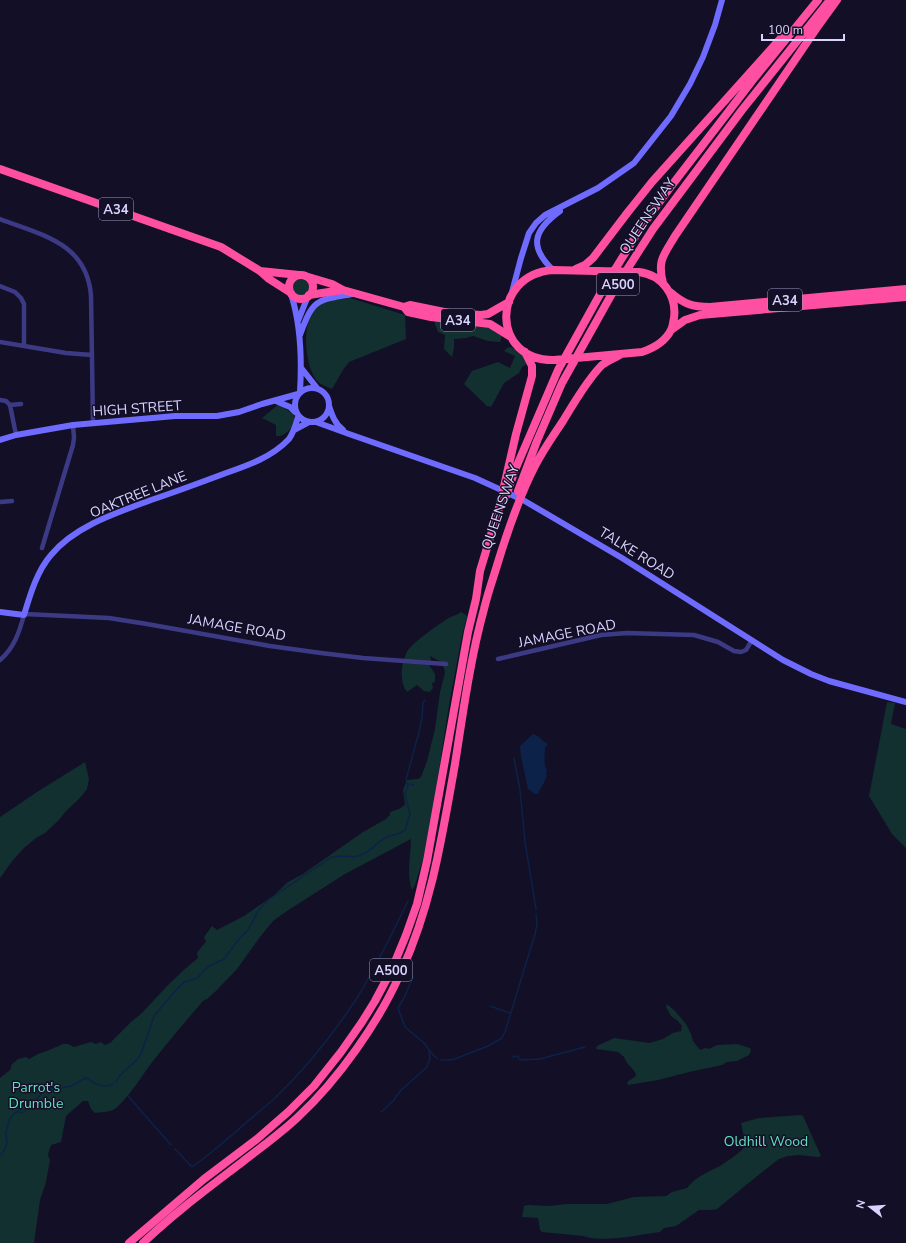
<svg xmlns="http://www.w3.org/2000/svg" width="906" height="1243" font-family="'Nunito Sans',sans-serif">
<style>
.green{fill:#12302f}
.water{fill:#0c2248}
.lines{fill:none;stroke-linecap:round;stroke-linejoin:round}
.stream{stroke:#0c2248;stroke-width:1.5}
.street{stroke:#3d3a85;stroke-width:4.5}
.secondary{stroke:#6f6bff;stroke-width:6}
.highway{stroke:#ff4fa3;stroke-width:8}
.labels{text-anchor:middle;stroke-width:3;stroke-linejoin:round;paint-order:stroke}
.shield{fill:#130f26;stroke:#9e99be;stroke-width:1}
.shield-label{font-size:13px;font-weight:bold;fill:#d9d4ff}
.street-label{font-size:14px;fill:#d9d4ff;stroke:#130f26}
.park-label{font-size:14px;fill:#5fe0c0;stroke:#130f26}
</style>
<rect width="100%" height="100%" fill="#130f26"/>
<path class="green" d="M293 287a8 8 0 1 1 16 0a8 8 0 1 1-16 0Z
M350,298l55,17 1,24 -57,23 -6,8 -11,19c-5,-2 -13,-5 -16,-9 -11,-16 -15,-56 -1,-71 8,-10 23,-9 35,-11z
M434,321l45,4 13,4 10,7 -2,6 -12,-1 -15,-5 -7,2 -12,1v9l-2,9 -8,-8 1,-14 -7,-3z
M511,347l12,7 5,9 -6,4 -3,6 -15,10 -13,24 -4,-1 -23,-22 8,-13 26,-9 12,6 5,-12 -11,-5 3,-3z
M279,404l15,11 1,7c-4,7 -10,15 -19,14v-11l-14,-7z
M461,612l5,3 1,2 -5,19 -13,69 -16,104 -10,50 -8,26 -3,5c-6,-16 -1,-34 -1,-51l-66,35 -58,37 -14,10 -13,16 -23,32 -21,22 -9,8 -4,2c-18,21 -36,42 -53,64 -8,11 -26,39 -37,45 -5,2 -12,2 -18,3l-4,-4 -3,-8h-5l-17,15 -5,26 -10,3 -3,10 2,5 -4,22 -6,18 -6,43h-34v-165l10,-8 2,-6 6,-5 8,-2 3,2 9,-5 9,-3 16,-7h5l6,3 17,-5 5,2 5,-2 4,3 5,-2 21,-21 11,-9 25,-27 19,-18 12,-10 -1,-5 5,-7 4,-4 -2,-5 8,-11 5,4 27,-14 29,-20 15,-14 15,-8 60,-42 23,-13 4,-4v-3l9,-3 6,-4 -2,-15 4,-10 11,-1 3,-2 6,-16 8,-32 5,-37 5,-19 -1,-5 -3,-6 -11,-6 1,3 -2,6 6,9v8l-3,1 1,5 -3,4 -6,-1 -7,-6 -10,7c-5,-7 -6,-15 -5,-24 1,-6 3,-13 6,-18 9,-11 27,-23 39,-31 5,-3 10,-4 14,-7z
M887,702l8,1 -4,21 15,5v119l-14,-14 -23,-38z
M85,762l4,17 -2,10 -8,10 -13,12 -8,10 -13,12 -9,5 -12,10 -11,12 -13,18v-61l37,-25z
M667,1004l8,7 11,13 5,10 2,7 7,9 5,-2 4,1 8,-4 20,-1 13,4 1,3 -2,4 -12,6 -10,1 -5,3 -33,7 -31,8 -30,5 -1,-3 9,-6 -1,-4 -8,-9 -3,-6 -6,-5 -22,-3 1,-3 17,-8 35,5 14,-4 10,-6 8,-2 1,-5 -4,-5 -7,-5 -5,-9z
M800,1115l3,1 18,40 -3,1 -19,-2 -11,1 -9,3 -28,22 -34,28 -5,1h-13l-23,16 -12,2 -4,4c-23,3 -56,11 -77,4l-41,-4 -2,-2 -2,-12 -16,-1 2,-11 4,-1 21,1 18,-2h40l27,-7 32,-1 6,-4 15,-4c8,-11 21,-16 33,-22 8,-5 16,-11 23,-17l2,-6 -4,-20 18,-5z"/>
<path class="water" d="M533,734c7,2 9,7 15,10l-3,4c0,7 -2,17 2,22l-1,3 1,3c-3,4 -2,7 -5,10 -1,3 -3,4 -4,8h-3l-7,-5 -7,-32 -1,-11z"/>
<g class="lines">
<path class="stream" d="M514,758l6,32 5,52 11,67
M408,784l6,1
M413,977l-8,19 -7,12 7,19 19,16 10,13 4,3
M490,1006l20,7
M513,1057l5,-1 1,3 3,1 18,-1 45,-12
M441,1060h11l36,-14 14,-8 3,-6 30,-98 2,-9 -1,-11
M116,1082c5,-12 18,-16 25,-28l13,-38 23,-27 7,-7 13,-4 12,-12 15,-7 15,-20 9,-9 10,-19 10,-11 62,-42c8,-4 18,0 28,-2 13,-3 18,-14 29,-19 6,-3 13,-2 18,-7l5,-16 -5,-20 3,-7 -2,-7 13,-48 3,-14 1,-15 2,-3
M128,1096l43,49
M381,1112l12,-11 8,-11 25,-22 4,-9 -1,-8
M175,1149l17,18c17,-12 32,-25 47,-38 12,-11 25,-21 37,-32 30,-29 58,-64 81,-99 19,-31 35,-64 51,-97
M0,1155c4,-3 7,-9 7,-14 0,-2 -1,-4 -1,-6 -1,-3 0,-4 1,-6 2,-8 3,-14 11,-18l4,2 3,-2 20,-21 4,-2c3,1 19,-1 22,-2 5,-2 10,-6 15,-8 4,1 4,3 8,5 4,3 15,4 19,1"/>
<path class="street" d="M0,219c42,16 87,24 91,77l2,127
M0,286l15,6 6,6 3,6v42
M0,342l66,11 26,2
M0,400l6,1 4,4 6,30
M10,405l11,-1
M0,502l12,-1
M42,548l31,-103 1,-7 -1,-13
M25,614l84,4 38,6 123,22 51,7 42,5 83,6
M498,659l103,-24 26,-2 67,2 24,7 16,9 7,1 5,-2 6,-10
M0,660c14,-12 19,-27 24,-45"/>
<path class="secondary" d="M553,270c-25,-24 -19,-40 7,-59
M512,292l9,-34 8,-25 7,-10 9,-8 53,-27 36,-25 37,-47 19,-32 13,-27 12,-32 7,-25
M291,294c10,31 11,65 9,98
M298,321l10,-25
M300,335c13,-36 16,-35 53,-41
M302,369l15,19
M295 405a17 17 0 1 1 34 0a17 17 0 1 1-34 0Z
M276,401l14,6 5,5
M329,406c3,9 6,18 14,24
M316,422l33,12 126,44 48,22 99,58 161,102 28,14 18,7 77,21
M294,430l15,-8
M0,440l16,-5 57,-10 102,-9h42l22,-4 23,-8 36,-10
M0,612l24,3c6,-20 13,-44 27,-60 25,-30 68,-43 103,-56 24,-8 48,-17 72,-26 23,-8 46,-16 63,-34 5,-7 7,-15 9,-22"/>
<path class="highway" d="M0,169l221,78 39,24 9,8 22,14
M576,269l9,-4 8,-7 35,-46 24,-30 129,-144
M553,270l86,2c23,3 38,23 35,46 -1,4 -1,9 -3,12 -6,12 -17,18 -29,22l-88,8c-63,1 -64,-85 -1,-90z
M260,271l39,4
M289 287a12 12 0 1 1 24 0a12 12 0 1 1-24 0Z
M305,276l27,8 11,6 61,17 4,5 23,5 59,7 21,13
M663,283c-6,-23 1,-28 12,-47l141,-207 21,-29
M670,292c14,12 22,15 40,15l196,-18
M309,295l33,-5
M404,307l6,-2 39,8 32,2 7,-1 21,-12
M671,330l14,-10 15,-5 206,-18
M518,491l19,-50 25,-58 52,-93 39,-61 89,-119 88,-110
M506,496l9,-26 43,-100 46,-83 38,-61 30,-41 80,-104 66,-81
M129,1243l75,-64 53,-40 31,-27 26,-26 27,-34 21,-30 13,-21 17,-32 14,-34 11,-31 10,-43 41,-229 8,-33 4,-28 19,-63 17,-74 16,-58v-10l-7,-14
M143,1243c30,-29 64,-54 98,-80 19,-15 39,-29 57,-46 40,-37 81,-95 103,-145 31,-67 41,-136 54,-208 8,-51 15,-104 29,-155 4,-17 10,-33 15,-50 10,-32 21,-64 36,-93 8,-16 18,-30 28,-45 11,-18 24,-41 39,-56 5,-4 12,-7 18,-10"/>
</g>
<g class="labels">
<g class="shield">
<rect x="99" y="198" width="34" height="22" rx="3"/>
<rect x="597" y="273" width="42" height="22" rx="3"/>
<rect x="768" y="289" width="34" height="22" rx="3"/>
<rect x="441" y="309" width="34" height="22" rx="3"/>
<rect x="370" y="959" width="42" height="22" rx="3"/>
</g>
<g class="shield-label">
<text x="116" y="214">A34</text>
<text x="618" y="289">A500</text>
<text x="785" y="305">A34</text>
<text x="458" y="325">A34</text>
<text x="391" y="975">A500</text>
</g>
<g class="street-label">
<text transform="translate(647 216) rotate(-56)" y="5">QUEENSWAY</text>
<text transform="translate(137 408) rotate(-4)" y="5">HIGH STREET</text>
<text transform="translate(138 494) rotate(-22)" y="5">OAKTREE LANE</text>
<text transform="translate(500 507) rotate(-71)" y="5">QUEENSWAY</text>
<text transform="translate(637 553) rotate(32)" y="5">TALKE ROAD</text>
<text transform="translate(237 627) rotate(10)" y="5">JAMAGE ROAD</text>
<text transform="translate(567 633) rotate(-11)" y="5">JAMAGE ROAD</text>
</g>
<g class="park-label">
<text x="36" y="1092">Parrot's<tspan x="36" dy="16">Drumble</tspan></text>
<text x="766" y="1146">Oldhill Wood</text>
</g>
</g>
<g transform="translate(870 1207) rotate(287)" stroke="#130f26" stroke-width="3" paint-order="stroke">
<path d="M0-3L7 15L0 10L-7 15Z" fill="#d9d4ff"/>
<text y="-6" font-size="11" font-weight="bold" text-anchor="middle" fill="#d9d4ff">N</text>
</g>
<path d="M762 34v6h82v-6" fill="none" stroke="#d9d4ff" stroke-width="2"/>
<text x="768" y="34" font-size="12" fill="#d9d4ff" stroke="#130f26" stroke-width="3" paint-order="stroke">100 m</text>
</svg>
